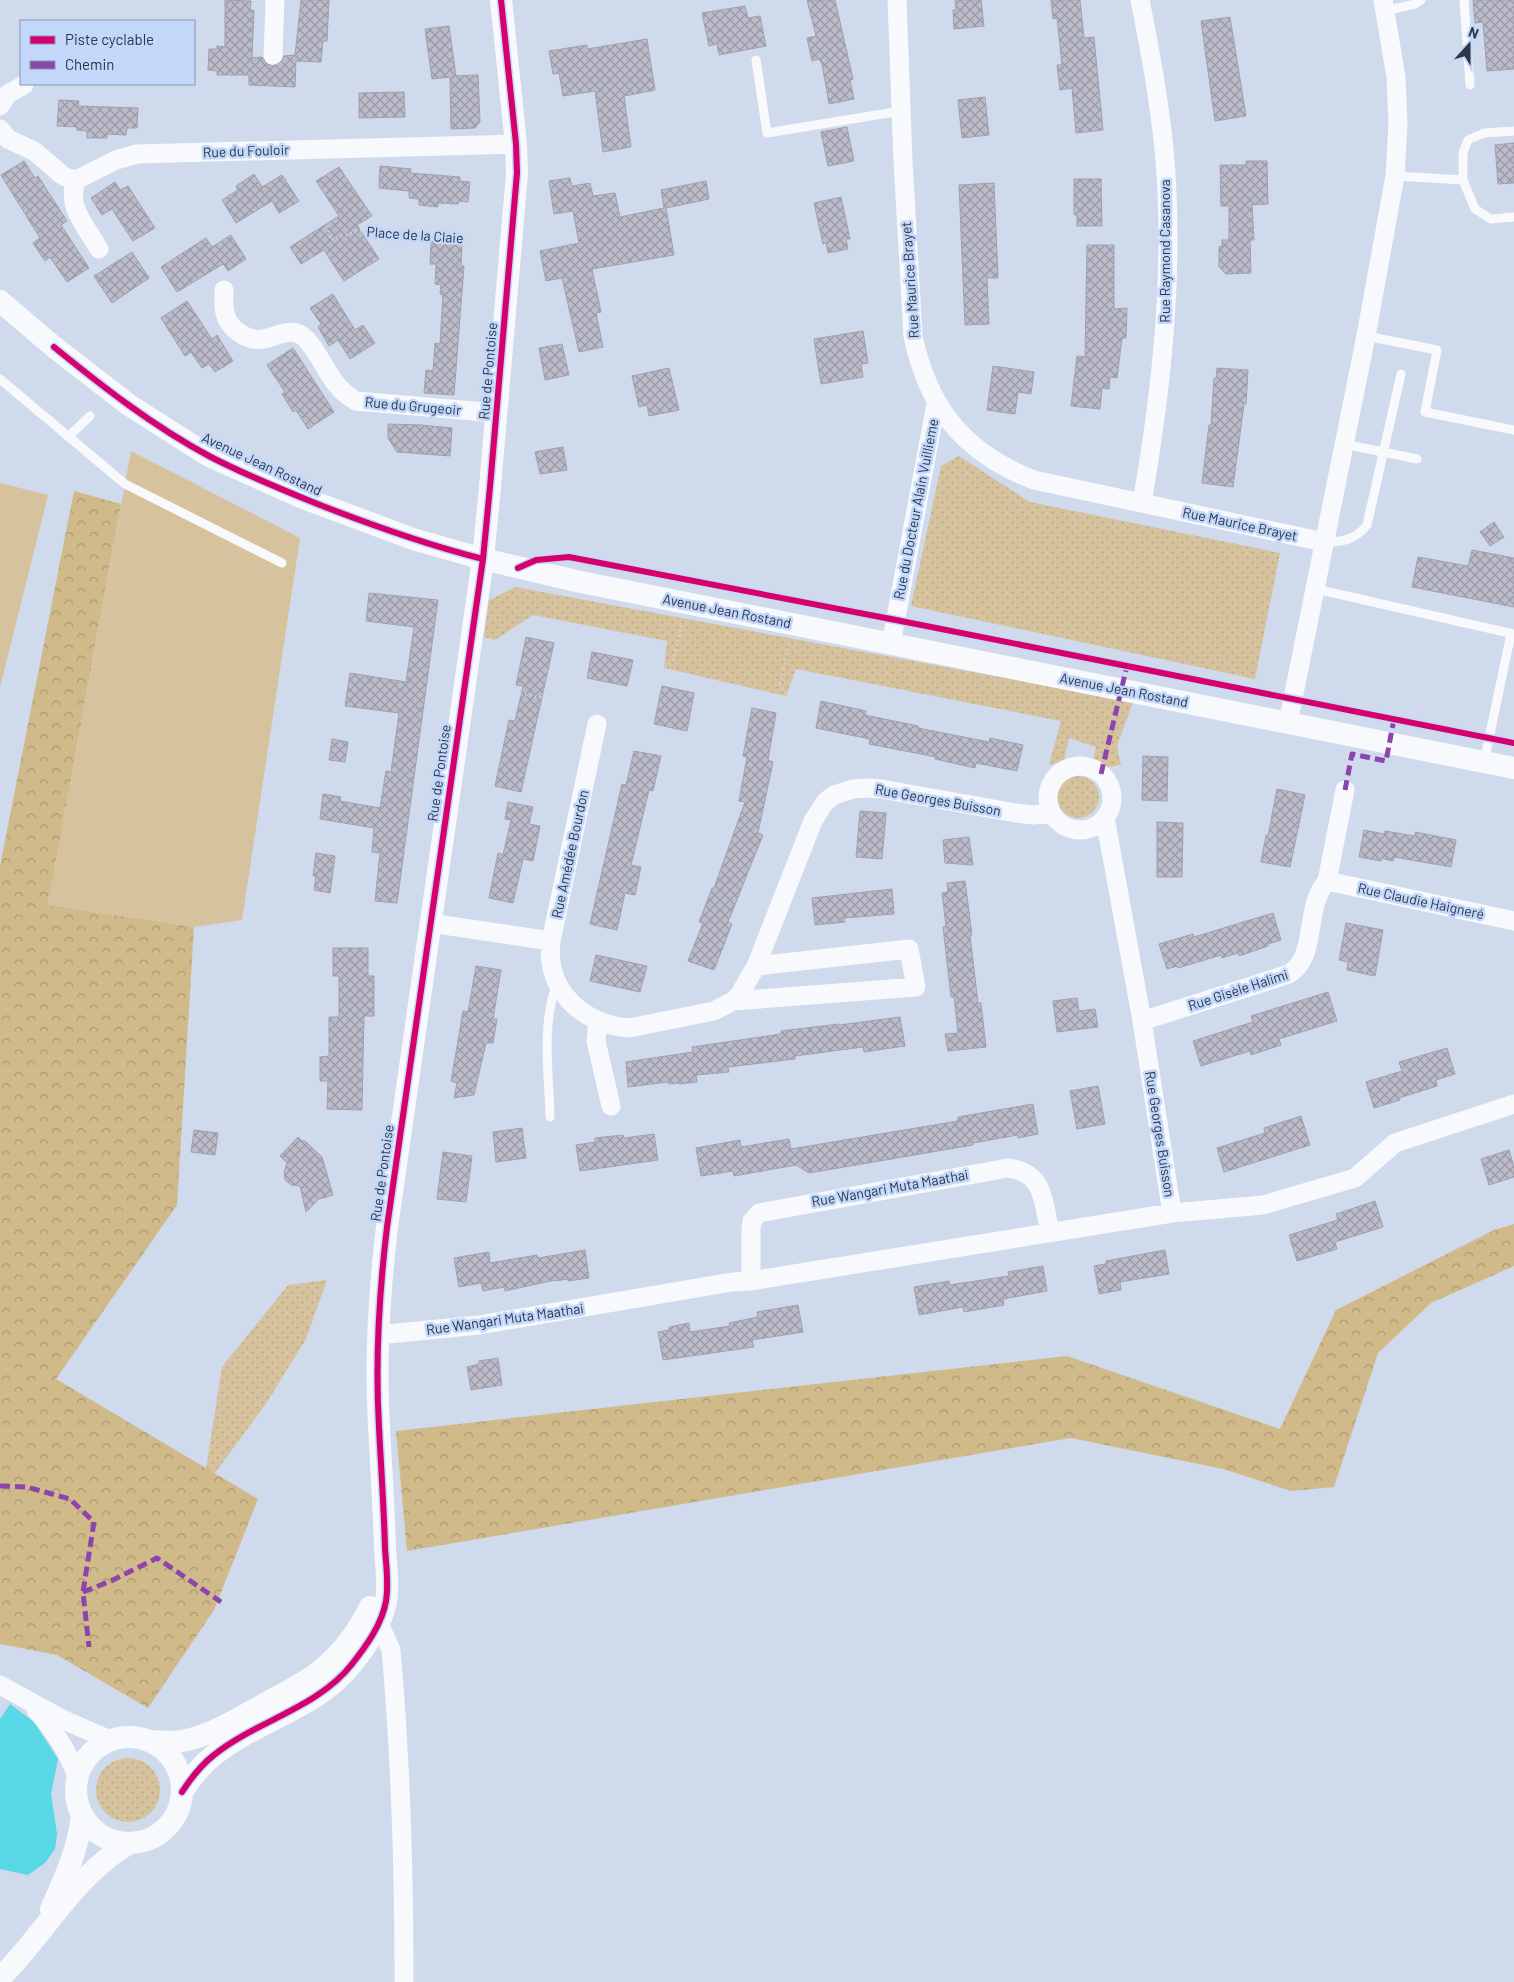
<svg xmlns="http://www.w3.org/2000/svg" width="1514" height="1982" font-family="Barlow,sans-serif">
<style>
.grass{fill:url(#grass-dots)}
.forest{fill:url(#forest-crowns)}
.garden{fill:#d6c29d}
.water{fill:#58d8e5}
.building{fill:url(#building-cross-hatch);stroke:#a1a0af}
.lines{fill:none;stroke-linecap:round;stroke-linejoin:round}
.path{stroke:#d6dae0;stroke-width:3;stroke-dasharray:1 4;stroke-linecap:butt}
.service{stroke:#f8f9fc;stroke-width:9}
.minor{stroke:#f8f9fc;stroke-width:19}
.tertiary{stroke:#f8f9fc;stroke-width:22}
.quiet{stroke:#8e44ad;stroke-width:5;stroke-dasharray:10 5;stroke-linecap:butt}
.cycleway-casing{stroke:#c2d7fa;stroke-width:9}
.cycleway{stroke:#d6006c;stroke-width:6}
.labels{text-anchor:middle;stroke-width:5;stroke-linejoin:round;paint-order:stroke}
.street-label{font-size:14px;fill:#2c3647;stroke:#c2d7fa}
</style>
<defs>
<pattern id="grass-dots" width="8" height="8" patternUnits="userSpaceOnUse" patternTransform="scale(1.25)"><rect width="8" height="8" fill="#d6c29d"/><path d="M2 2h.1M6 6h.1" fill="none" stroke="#b8a789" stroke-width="1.8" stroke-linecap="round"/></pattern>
<pattern id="forest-crowns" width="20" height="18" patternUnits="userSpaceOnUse" patternTransform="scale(1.25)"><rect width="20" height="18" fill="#d1ba89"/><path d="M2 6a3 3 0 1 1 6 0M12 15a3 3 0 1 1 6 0" fill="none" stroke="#aa9872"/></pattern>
<pattern id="building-cross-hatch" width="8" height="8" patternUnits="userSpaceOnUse" patternTransform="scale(1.25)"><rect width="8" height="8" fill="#bcbbca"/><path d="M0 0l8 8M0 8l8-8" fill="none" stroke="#9999a6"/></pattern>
</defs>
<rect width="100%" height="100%" fill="#cfdaed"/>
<path class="grass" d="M959,456l71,46 250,51 -25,126 -344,-73 30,-140z
M515,587l618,115 -16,44 4,19 -12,2 -16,-6 3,-14 -27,-9 -5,22 -15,5 12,-44 -265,-52 -10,27 -122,-28 3,-27 -134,-26 -38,25 -11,-3 5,-37z
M1057 797a21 21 0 1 1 42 0a21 21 0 1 1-42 0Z
M327,1280l-21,59 -41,66 -50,68 -9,-4 16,-102 66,-82z
M96 1790a32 32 0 1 1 64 0a32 32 0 1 1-64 0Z"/>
<path class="forest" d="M74,491l47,13 -73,401 146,22 -17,278 -121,174 202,120 -44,111 -66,98 -91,-53 -57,-11v-778z
M1514,1224v42l-83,37 -53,50 -44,134 -43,4 -68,-22 -152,-31 -664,113 -11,-120 671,-75 213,73 56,-119 158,-80z"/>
<path class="garden" d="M131,451l169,87 -58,382 -48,7 -146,-22z
M0,483l48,12 -48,192z"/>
<path class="water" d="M10,1704l24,18 24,37 -7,35 6,40 -2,15 -10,14 -17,12 -28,-6v-150z"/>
<path class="building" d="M225,0l26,1 -1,9h4l-2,48 10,-1 5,7 6,2 9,-5 2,-5 11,-1 6,-55h28l-2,41h-4l-2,21 -25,-1 -1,26 -46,-2v-10h-32v-4l-9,-1 1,-21h8v-3l8,1z
M807,0h28l18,79 -3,1 4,19 -25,5 -7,-40 -3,-5 -7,2 -5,-23 9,-2z
M955,0h26l3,26 -30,3 -1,-19h3z
M1051,0h29l4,38 10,-1 9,93 -27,3 -4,-45 -12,2 -3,-25h5l-5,-47 -4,1z
M1473,0h41v69l-27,2 -4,-49 -8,1z
M745,6l3,12 12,-2 6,30 -47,9 -2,-11 -8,2 -7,-33z
M1230,17l16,99 -31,5 -14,-100z
M449,26l7,50h-2l24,-1 2,47 -5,6 -24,1 -1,-52 -18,2 -7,-50z
M647,39l8,51 -31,6 7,51 -28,5 -8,-61 -32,5 -4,-23 -6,1 -4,-23 38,-6v4z
M404,92l1,25 -46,1v-25z
M985,97l4,38 -27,3 -4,-38z
M59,100l20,1 -1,5 60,2 -1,20h-10l-1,7 -19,-1v4h-20v-7l-10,-1v-3l-20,-1z
M847,127l7,34 -26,5 -7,-34z
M1514,143v40l-16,1 -3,-39z
M24,161l11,17 3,-2 29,45 -6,4 28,43 -22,14 -17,-25 -5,4 -12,-18 7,-5 -39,-63z
M1246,161h21l1,43 -16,1 2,35h-4l1,33 -25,1 -7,-7v-20l3,-1v-6h7v-34h-8l-1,-41h26z
M380,166l31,3 -1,4 50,4v4l10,1 -2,20 -9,-1 -1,3 -20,-1v4l-19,-2v-6l-10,-1v-7l-30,-3z
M339,167l33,49 -15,9 22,34 -35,22 -20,-31 -23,14 -11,-17 49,-31 -23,-35z
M254,174l8,13 20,-12 17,26 -20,12 -7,-12 -36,22 -14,-23 16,-10 -2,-4z
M570,178l2,8 18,-3 3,13 22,-3 5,24 44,-9 -3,-18 45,-9 3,18 -43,9 8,47 -82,14 9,43 -5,1 7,34 -24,5 -17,-74 -16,3 -6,-30 39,-8 -6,-32 -19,3 -5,-33z
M1074,179h27l1,47h-25v-11h-3z
M115,182l5,8 8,-4 27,42 -22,13 -21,-32 -10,6 -11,-17z
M994,183l4,95h-11l2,46 -24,1 -6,-140z
M841,197l9,42h-4l2,10 -20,4 -2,-10 -3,1 -9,-41z
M231,235l15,24 -18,12 -5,-7 -46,28 -16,-25 45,-29 6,9z
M431,241l31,3 -1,22h3l-10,129 -30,-2 2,-23 7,1 2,-28 5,1 3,-49 -3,-1 1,-9 -6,-1 1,-20h-6z
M1087,245h27v64l13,-1 -1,30h-4l-5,40 -7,-1 -1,12 -7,-1 -2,21 -29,-3 6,-50 8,1z
M132,252l17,26 -37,25 -18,-27z
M333,294l22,36 8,-5 12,18 -25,16 -12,-19 -9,6 -11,-19 3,-3 -11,-16z
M187,301l25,38 5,-4 16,26 -18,11 -6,-8 -7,4 -11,-16 -6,4 -24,-38z
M863,331l5,32 -7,1 2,13 -42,7 -7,-45z
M562,344l7,31 -24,5 -6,-32z
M293,348l41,64 -26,17 -12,-19 -3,2 -11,-18 3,-2 -18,-27z
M993,366l41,6 -3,22 -13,-2 -3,22 -28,-4z
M669,368l10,42 -30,6 -2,-11 -8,2 -7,-31z
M1217,368l31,2 -2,34h-2l-11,83 -31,-4 7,-58h2l3,-47 2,1z
M388,424l33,1 31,3 -2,28 -53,-4 -9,-14z
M563,447l4,23 -27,4 -5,-22z
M1494,522l10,15 -14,9 -10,-14z
M1472,550l42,8v49l-102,-20 6,-30 50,9z
M369,593l69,7 -41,303 -22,-2 5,-48 -8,-1 2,-24 -54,-9 3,-25 18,3 -1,4 40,7 6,-37 5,1 8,-59 -54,-7 5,-33 56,9 8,-55 -48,-6z
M526,637l28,6 -33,149 -26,-6 14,-66 6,1 8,-35 -7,-1z
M592,652l41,8 -6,26 -40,-8z
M662,686l32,7 -7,38 -33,-7z
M821,701l45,10 -1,4 53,11v2l71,14 1,-4 33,7 -6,26 -41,-8 -1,5 -40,-9 1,-2 -67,-13 1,-5 -54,-11z
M752,708l24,5 -8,47 5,2 -15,71 5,2 -35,87 4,2 -18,46 -26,-9 15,-38 -4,-1 13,-34h2l31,-86 -6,-1 8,-44 -4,-1z
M332,739l16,3 -3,20 -16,-2z
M634,751l27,5 -8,35 -4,-1 -18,75 10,2 -6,28 -10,-2 -8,37 -27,-6 32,-140 4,1z
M1143,756l25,1 -1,44 -25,-1z
M1277,789l28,6 -15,72 -29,-5 5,-27 2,1z
M508,802l25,5 -4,17 11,2 -7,35 -10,-2 -10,44 -24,-5 9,-45 5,2 8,-35 -6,-1z
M860,811l26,2 -4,46 -26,-2z
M1157,822l26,1 -1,54h-25z
M1364,830l20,4 1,-3 30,5v-4l41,8 -5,27 -57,-10 -1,4 -12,-3v3l-22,-4z
M969,837l4,28 -28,-2 -2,-23z
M316,853l19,3 -5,37 -16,-3 2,-14h-3z
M965,881l7,54h-2l8,68h3l5,44 -38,4 -3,-17 13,-1 -4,-36h-3l-8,-70 3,-1 -4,-33 6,-1 -1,-9z
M892,889l2,25 -50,4 1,4 -30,3 -3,-27z
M1273,913l8,27 -13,4v2l-29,10 -1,-3 -16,5 -1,-3 -43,13 -1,-2 -10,3 -8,-25 34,-10 1,3z
M1346,923l37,7 -8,46 -28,-6 1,-8 -9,-2z
M333,948h35v28h6v40h-10l-2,94 -35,-1 1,-28h-8v-24l9,-1v-39h10v-41h-6z
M596,955l51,11 -7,26 -50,-11z
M476,966l25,4 -8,49h4l-4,24h-7l-12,52 -20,3 3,-15 -6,-2 6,-34 6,-36 5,1z
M1328,992l9,29 -58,18 2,6 -30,10 -1,-4 -49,15 -8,-25 60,-19 -2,-6z
M1077,998l2,13 16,-2 3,18 -41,5 -4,-31z
M900,1017l5,29 -41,6 -1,-5 -68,9v3l-67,8 1,5 -33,3 1,7 -17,2v-1l-11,1 -1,-2 -40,5 -2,-25 67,-10 -1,-5 89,-13v-3l58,-7v1z
M1447,1048l8,26 -19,6 1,6 -38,12 1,2 -26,8 -8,-26 36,-11 -3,-9z
M1098,1086l7,38 -28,5 -7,-38z
M1033,1104l5,30 -20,4v-3l-45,8v2l-164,28 -13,-8 -62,11 -1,-5 -32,5 -5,-28 44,-8 1,7 48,-8 2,10 167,-28v-4z
M1301,1116l9,29 -86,27 -7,-24 48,-15 -1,-5z
M522,1128l4,30 -30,4 -3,-30z
M194,1130l24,3 -3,22 -24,-3z
M654,1134l4,26 -78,11 -4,-26 19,-3v-4l28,-3 1,3z
M298,1137l4,4h3l17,16 11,38 -14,4 -13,13 -6,-26 -9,-1 -6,-5 -1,-8 3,-9 -7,-7z
M1509,1150l5,17v10l-25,8 -8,-26z
M443,1152l29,4 -6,46 -29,-3z
M1375,1201l8,26 -48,15 2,7 -40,12 -8,-26 49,-15 -2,-6z
M585,1250l4,28 -21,3v-2l-13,2v-1l-50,11 -1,-4 -21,4 -2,-8 -22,4 -5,-29 35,-6 1,11 47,-8 1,3z
M1165,1250l4,24 -49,8 1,8 -22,4 -5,-28 12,-2v-3z
M1043,1266l4,25 -44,8 1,6 -40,7 -1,-5 -44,8 -5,-28 35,-6v4l60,-9 -1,-4z
M798,1305l5,27 -51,8 2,7 -91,13 -5,-28 11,-2v-3l20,-4 1,9 40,-6 -1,-3 29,-6 -1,-5z
M498,1358l4,27 -31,5 -4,-23 12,-3v-3z"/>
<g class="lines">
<path class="path" d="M1301,0l48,129 3,30 -21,125 -3,127 -24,108
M1416,110l98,-8
M1183,147l195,-21
M922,168l116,-6 107,-11
M295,170l30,50 6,20 29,-10 131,10
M119,248h16l40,57
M96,353l94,-57 16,-3
M789,644l-9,39 46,96
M486,687l92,18 6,5
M1270,694l11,-77 14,-61
M615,715l4,-2 55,-54 8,-36
M1177,1124l28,9 -22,19
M1184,1161l30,6 -27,16
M1184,1232l17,85"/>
<path class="service" d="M1464,0l6,85
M1385,11l30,-7 6,-4
M756,60l11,73 134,-22
M1395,176l68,4v-27l5,-13 16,-7 30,-2
M1463,180l12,29 16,10 23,-2
M1366,336l71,14 -12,62 89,18
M0,379l125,105 157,79
M68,437l22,-21
M1344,444l73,15
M1324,542c19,0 31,-2 43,-17l34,-151
M1316,589l198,45
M1484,762l27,-128
M550,1117c-1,-44 -9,-92 7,-134"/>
<path class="minor" d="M897,0l6,161 10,175c15,72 51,117 121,144l290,62
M1140,0c10,49 19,99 24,149 11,119 -2,238 -22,354
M273,55l2,-55
M0,106l8,-12 16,-9
M0,129l8,10 26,12 28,24 8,4h8l38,-19 21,-6 379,-10
M78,179c-15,23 9,49 21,70
M224,290c0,7 -1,16 1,23 3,15 22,29 38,26 14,-2 30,-14 43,0 20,22 22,46 50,62l141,12
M891,644l45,-240
M1288,723l78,-387 29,-160 3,-53 -2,-46 -13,-77
M597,724l-46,217c-6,49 31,83 78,87l85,-17 19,-10 7,-7 16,-28 57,-145 12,-19 9,-7 19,-6 13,-1 15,1 135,24 17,2 19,-2
M1048 798a32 32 0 1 1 64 0a32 32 0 1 1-64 0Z
M1105,818l37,203 30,192
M1327,881l187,40
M430,923l121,18
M733,1001l183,-14 -7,-38 -153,17
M598,1021l-2,20 15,65
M1142,1021l147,-47c30,-19 14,-66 38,-93l18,-91
M751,1281v-52l1,-8 7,-8 249,-45c37,4 35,35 42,64
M378,1335l101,-10 253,-43 19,-1 421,-68 91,-8 92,-27 40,-35 119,-39
M365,1619l18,13 8,18c10,111 13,221 13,332
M0,1685l64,35 46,20
M36,1710c18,20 32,41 41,67"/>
<path class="tertiary" d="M0,301l54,46 75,58 80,51 94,42 110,41 70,20 93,22 938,187
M76 1790a53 53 0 1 1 106 0a53 53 0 1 1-106 0Z
M149,1741c13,1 25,2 38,-1 28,-7 54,-23 79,-37 22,-12 46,-23 64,-41 17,-15 30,-35 40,-55
M182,1792c9,-14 19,-27 32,-37 42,-34 104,-47 138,-91 15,-19 30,-40 34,-63 3,-17 0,-36 -1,-53 -1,-40 -4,-81 -6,-121 -4,-67 0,-133 8,-200l96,-668 7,-72 27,-314 -1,-29 -15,-144
M51,1909c14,-31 27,-59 31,-93
M0,1978c44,-43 75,-104 130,-135"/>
<path class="quiet" d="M1101,774l26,-108
M1345,790l7,-36 34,7 8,-42
M0,1486l27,1 43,12 24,23 -11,70 6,55
M83,1592l28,-11 46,-23 64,44"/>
<defs>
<path id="cycleway" d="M54,347c49,40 99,79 155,109 36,19 74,34 111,49 54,21 107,40 163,54
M518,568l18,-8 33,-3 327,63 618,123
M182,1792c9,-14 19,-27 32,-37 42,-34 104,-47 138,-91 15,-19 30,-40 34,-63 3,-17 0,-36 -1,-53 -1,-40 -4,-81 -6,-121 -4,-67 0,-133 8,-200l96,-668 7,-72 27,-314 -1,-29 -15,-144"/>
</defs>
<use href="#cycleway" class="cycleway-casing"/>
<use href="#cycleway" class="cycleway"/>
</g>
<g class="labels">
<g class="street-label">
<text transform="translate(246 151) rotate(-2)" y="5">Rue du Fouloir</text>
<text transform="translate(415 235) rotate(4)" y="5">Place de la Claie</text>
<text transform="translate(1165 251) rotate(-90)" y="5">Rue Raymond Casanova</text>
<text transform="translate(910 280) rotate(-94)" y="5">Rue Maurice Brayet</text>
<text transform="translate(488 371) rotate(-85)" y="5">Rue de Pontoise</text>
<text transform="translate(413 406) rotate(5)" y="5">Rue du Grugeoir</text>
<text transform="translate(262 464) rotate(25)" y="5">Avenue Jean Rostand</text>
<text transform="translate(916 509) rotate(-79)" y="5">Rue du Docteur Alain Vuillieme</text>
<text transform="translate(1240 524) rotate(12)" y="5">Rue Maurice Brayet</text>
<text transform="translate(727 611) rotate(11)" y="5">Avenue Jean Rostand</text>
<text transform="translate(1124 690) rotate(11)" y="5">Avenue Jean Rostand</text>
<text transform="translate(439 773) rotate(-82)" y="5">Rue de Pontoise</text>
<text transform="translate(938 800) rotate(10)" y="5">Rue Georges Buisson</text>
<text transform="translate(570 854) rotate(-78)" y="5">Rue Amédée Bourdon</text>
<text transform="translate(1421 901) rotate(12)" y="5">Rue Claudie Haigneré</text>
<text transform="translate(1238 990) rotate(-18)" y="5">Rue Gisèle Halimi</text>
<text transform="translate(1160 1134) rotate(81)" y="5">Rue Georges Buisson</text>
<text transform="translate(382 1173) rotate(-82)" y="5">Rue de Pontoise</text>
<text transform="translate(890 1188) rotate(-10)" y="5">Rue Wangari Muta Maathai</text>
<text transform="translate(505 1319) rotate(-8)" y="5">Rue Wangari Muta Maathai</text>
</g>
</g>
<rect x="20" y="20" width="175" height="65" fill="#c2d7fa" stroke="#8697b2"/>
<rect x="30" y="36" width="25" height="8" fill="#d6006c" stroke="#8697b2"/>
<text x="65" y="45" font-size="15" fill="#2c3647">Piste cyclable</text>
<rect x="30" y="61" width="25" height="8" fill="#8e44ad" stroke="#8697b2"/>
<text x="65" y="70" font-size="15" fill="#2c3647">Chemin</text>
<g transform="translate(1469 45) rotate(21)" stroke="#c2d7fa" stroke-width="4" paint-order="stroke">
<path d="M0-4L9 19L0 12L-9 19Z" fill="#2c3647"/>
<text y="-8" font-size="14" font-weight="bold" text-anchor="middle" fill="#2c3647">N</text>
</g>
</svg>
